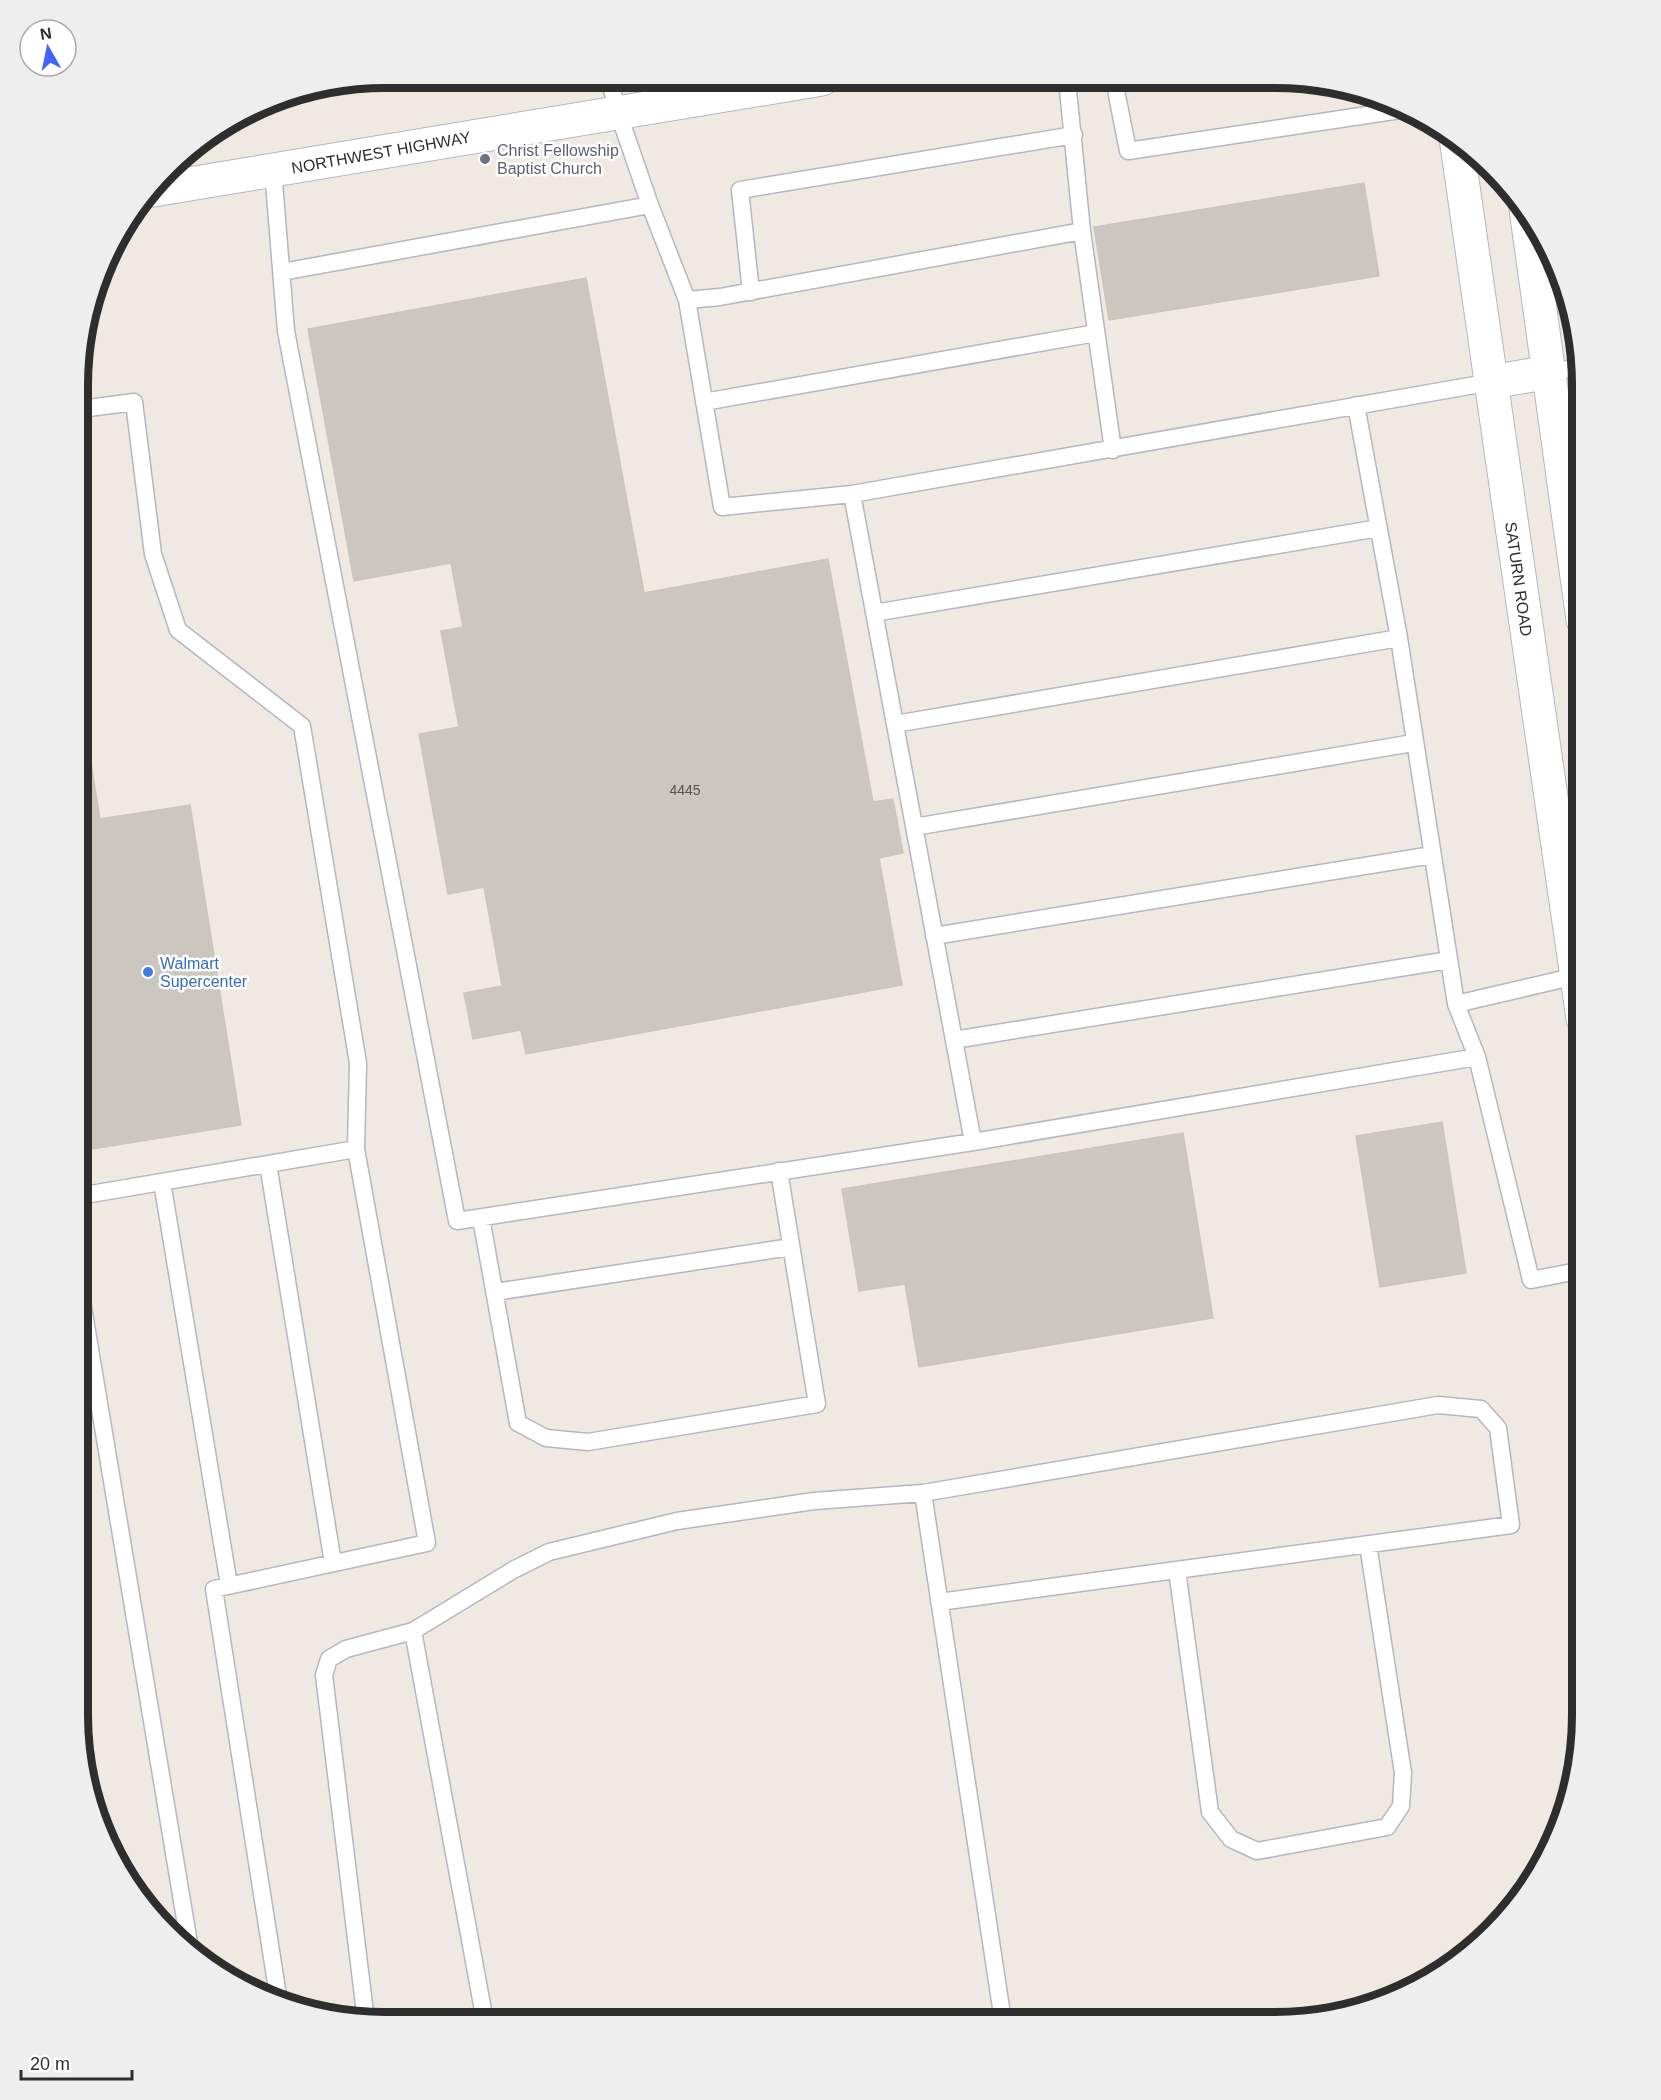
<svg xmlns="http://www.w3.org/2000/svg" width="1661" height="2100" font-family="Arial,sans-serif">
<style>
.building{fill:#cbc7bf;stroke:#cbc5ba;stroke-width:1.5}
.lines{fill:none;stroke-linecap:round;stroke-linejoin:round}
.service-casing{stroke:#b4b7c1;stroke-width:19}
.tertiary-casing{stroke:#b4b7c1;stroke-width:35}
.secondary-casing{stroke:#b4b7c1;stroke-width:35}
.service{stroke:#fff;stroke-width:16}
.tertiary{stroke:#fff;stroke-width:33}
.secondary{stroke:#fff;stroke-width:33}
.worship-dot{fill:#6b7280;stroke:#fff;stroke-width:2}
.shop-dot{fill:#3f7fe0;stroke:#fff;stroke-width:2}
.labels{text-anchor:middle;stroke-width:5;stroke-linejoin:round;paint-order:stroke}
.number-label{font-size:14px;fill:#555452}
.worship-label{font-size:16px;fill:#5b616d;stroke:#fff;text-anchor:start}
.street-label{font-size:16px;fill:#2e2e2e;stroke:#fff}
.shop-label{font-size:16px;fill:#366cbe;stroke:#fff;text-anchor:start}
.rim{fill:none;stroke:#2e2e2e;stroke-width:8}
</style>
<rect width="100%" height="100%" fill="#efe9e1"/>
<path class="building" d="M1364,183l15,93 -270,44 -15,-93z
M586,278l58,315 184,-34 45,243 20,-3 10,54 -24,5 23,127 -376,69 -5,-24 -48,9 -9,-46 38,-7 -18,-99 -36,7 -29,-160 40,-7 -18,-96 22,-4 -12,-64 -97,18 -46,-252z
M80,694l20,125 90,-14 51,320 -162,26z
M1442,1122l24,151 -86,14 -24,-151z
M1183,1133l30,185 -294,49 -14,-83 -46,7 -17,-102z"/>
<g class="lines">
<defs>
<path id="service" d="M609,79l9,33 32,93 37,95 35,207 130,-13 640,-112
M1067,80l15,151 31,219
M1114,80l14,71 279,-42
M273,170l13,161 171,890 516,-79 504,-85 -21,-53 120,-28
M282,272l368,-67
M751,292l-11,-102 334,-55
M687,300l33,-3 362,-66
M1549,372l32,-5
M704,402l392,-69
M1356,405l43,233 57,366
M81,409l53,-7 19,152 25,76 124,96 56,337 -2,86
M852,494l121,648
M874,613l505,-85
M895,724l504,-86
M914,827l499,-84
M934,936l498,-81
M954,1040l495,-80
M1477,1057l54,223 52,-10
M268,1164l65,399
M162,1182l67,403
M79,1196l277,-47 71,394 -213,46 65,413
M481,1218l37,205 28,15 42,4 229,-38 -38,-233
M79,1283l111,666
M495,1292l296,-45
M923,1493l515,-88 43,4 17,19 13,97 -572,77
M1177,1570l33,242 21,27 26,12 130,-24 14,-21 2,-33 -35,-228
M413,1631l72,390
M366,2021l-42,-346 5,-16 17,-10 67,-18 100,-61 36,-18 128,-31 137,-20 109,-8 80,528"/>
<path id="tertiary" d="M1456,138l127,881
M1526,209l57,411
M1492,382l57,-10"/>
<path id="secondary" d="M153,190l669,-111"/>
</defs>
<use href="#service" class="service-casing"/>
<use href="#tertiary" class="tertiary-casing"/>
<use href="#secondary" class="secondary-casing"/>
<use href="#service" class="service"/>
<use href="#tertiary" class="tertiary"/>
<use href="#secondary" class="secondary"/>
</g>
<circle class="worship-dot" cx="485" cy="159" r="6"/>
<circle class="shop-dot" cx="148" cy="972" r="6"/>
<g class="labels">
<g class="number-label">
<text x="685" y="795">4445</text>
</g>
<g class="worship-label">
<text x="497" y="156">Christ Fellowship<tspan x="497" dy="18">Baptist Church</tspan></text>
</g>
<g class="street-label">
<text transform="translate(381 152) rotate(-10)" y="6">NORTHWEST HIGHWAY</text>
<text transform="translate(1519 579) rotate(82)" y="6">SATURN ROAD</text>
</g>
<g class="shop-label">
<text x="160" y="969">Walmart<tspan x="160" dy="18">Supercenter</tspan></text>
</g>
</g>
<path d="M0 0H1661V2100H0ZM385 88H1275A297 297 0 0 1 1572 385V1715A297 297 0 0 1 1275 2012H385A297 297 0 0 1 88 1715V385A297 297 0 0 1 385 88Z" fill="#eee" fill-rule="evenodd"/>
<path class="rim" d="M385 88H1275A297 297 0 0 1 1572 385V1715A297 297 0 0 1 1275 2012H385A297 297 0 0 1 88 1715V385A297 297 0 0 1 385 88Z"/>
<g transform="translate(48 48) rotate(351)"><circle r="28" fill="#ffffff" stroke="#ababab" stroke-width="1.5"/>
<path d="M0-4.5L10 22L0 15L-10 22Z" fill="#4264fb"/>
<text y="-9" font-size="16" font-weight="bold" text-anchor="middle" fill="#2e2e2e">N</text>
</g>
<path d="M21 2070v9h111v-9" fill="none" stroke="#2e2e2e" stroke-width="3"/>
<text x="30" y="2070" font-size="18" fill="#2e2e2e" stroke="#ffffff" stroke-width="4.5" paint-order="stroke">20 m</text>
</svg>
